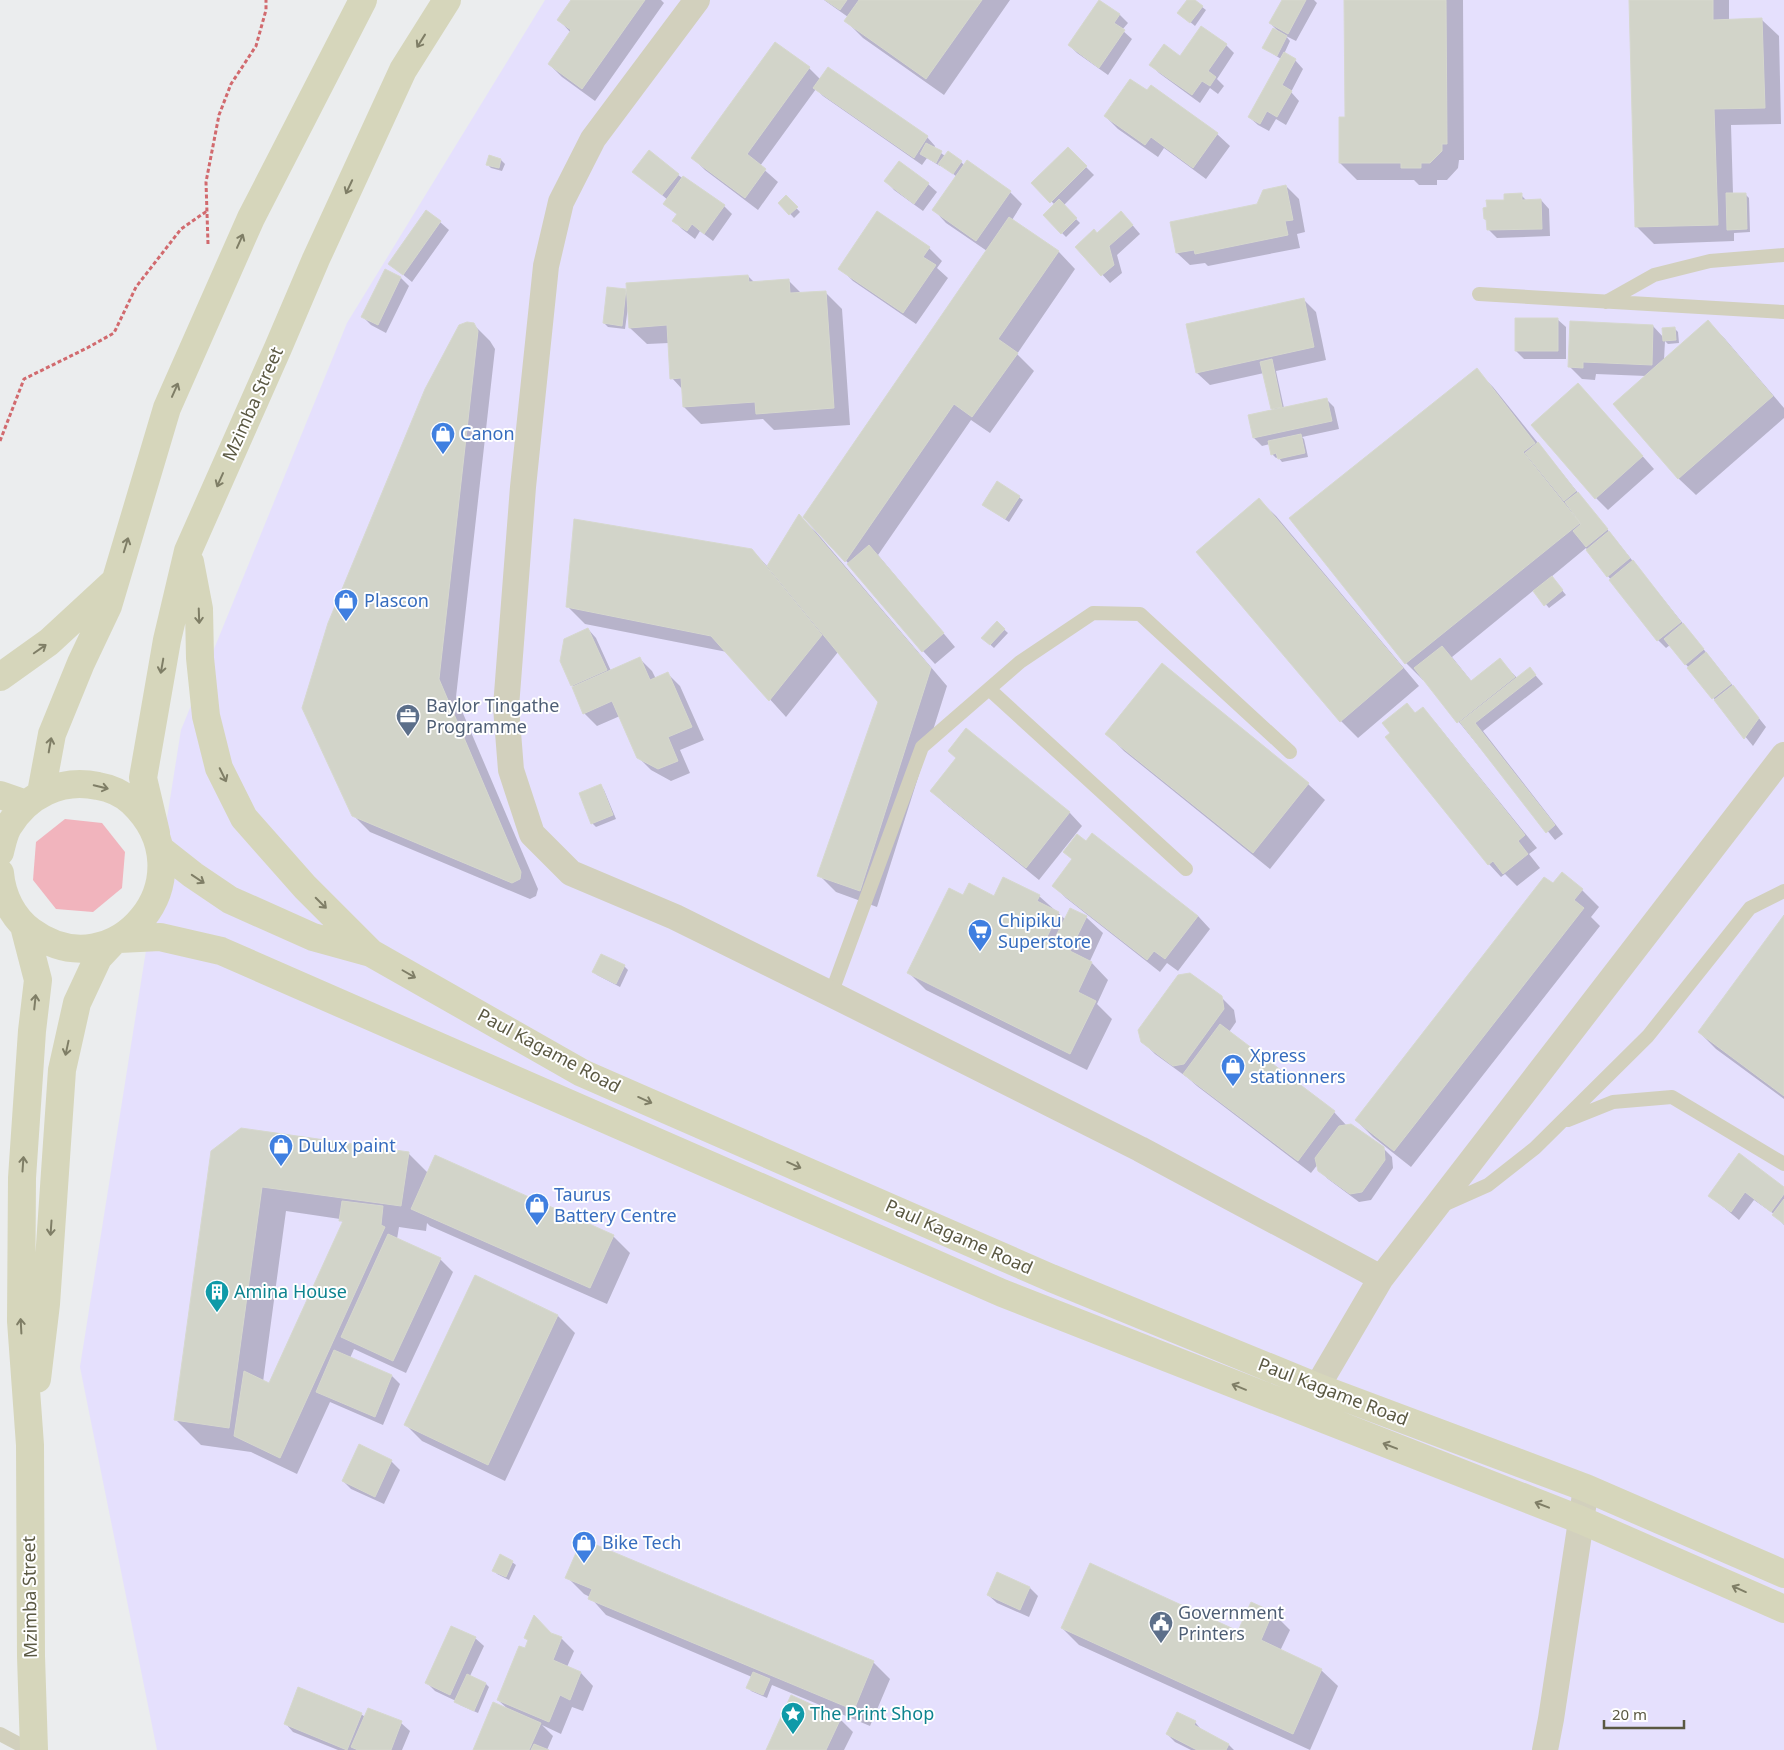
<svg xmlns="http://www.w3.org/2000/svg" width="1784" height="1750" font-family="'Noto Sans',sans-serif">
<style>
.commercial{fill:#e5e0fd}
.green{fill:#f1b4bd}
.shadow{fill:#0003;fill-rule:evenodd}
.building{fill:#d2d4c9;stroke:#d6d8ce}
.lines{fill:none;stroke-linecap:round;stroke-linejoin:round}
.path{stroke:#d16a6e;stroke-width:3;stroke-dasharray:4 2.5;stroke-linecap:butt}
.lane{stroke:#d2d0bd;stroke-width:14}
.street{stroke:#d2d0bd;stroke-width:26}
.secondary{stroke:#d6d6bb;stroke-width:28}
.oneway{stroke:#7f7e66}
.labels{text-anchor:middle;stroke-width:4;stroke-linejoin:round;paint-order:stroke}
.street-label{font-size:18px;fill:#5a5842;stroke:#fff}
.shop-label{font-size:18px;fill:#366cbe;stroke:#fff;text-anchor:start}
.service-label{font-size:18px;fill:#4e5e75;stroke:#fff;text-anchor:start}
.culture-label{font-size:18px;fill:#0d838f;stroke:#fff;text-anchor:start}
</style>
<rect width="100%" height="100%" fill="#ebedee"/>
<path class="commercial" d="M545,0h1239v1750h-1627l-77,-383 101,-637 166,-407z"/>
<path class="green" d="M65,819l37,4 23,29 -3,36 -29,24 -37,-3 -23,-29 3,-38z"/>
<path class="shadow" d="M573,0h88l3,3 -69,98 -33,-24 -13,-13 22,-31 -12,-13z
M824,0h186l-66,95 -81,-57 -17,-17 2,-4z
M1189,0h4l13,10 -11,16 -12,-10z
M1283,0h31l3,3 -21,38 -10,-5 4,5 -6,13 11,6 8,9 -12,23 8,9 -13,24 -10,-6 -7,12 -11,-6 -9,-8 32,-58 -17,-11 16,-15 -10,-10z
M1345,0h118l1,160h-5l-1,8 -11,12h-10v5h-18l-5,-5h-57l-17,-17 6,-45z
M1630,0h99v21l33,-1 17,16 2,88 -50,1 2,69h12l4,4 1,34 -16,1v8l-80,3 -17,-17z
M1100,1l20,14 8,8 -6,7 10,9 -24,36 -31,-22 -8,-8z
M776,44l33,24 12,12 7,-11 99,68 8,9 -1,2 11,8 16,6 4,4 45,26 12,12 -10,16 47,32 16,17 -58,85 17,17 -44,62 -19,-13 -93,135 77,92 -20,17 -12,-13 -74,-87 -45,-47 183,-266 -41,-28 -12,-13 23,-33 -16,-13 -1,2 -13,-8 -5,7 -99,-69 -7,-7 -56,77 18,16 -20,28 -53,-40 -12,-12z
M1226,45l8,8 -17,26 7,7 -6,8 -8,-6 -10,15 -41,-30 -8,-8z
M1147,92l70,42 13,12 -24,33 -42,-31 -6,9 -40,-28 -13,-13z
M1068,149l26,26 -31,31 17,17 -14,14 -22,-22 11,-10 -22,-22z
M490,157l11,3 4,4 -3,7 -11,-3 -3,-3z
M899,162l29,22 9,8 -14,19 -29,-21 -8,-9z
M634,172l44,3 46,31 8,8 -19,27 -13,-10 -5,8 -13,-10 -8,-8 4,-6 -13,-11 3,-4z
M1286,186l13,13 6,33 -8,2 3,14 -92,18 -3,-3 -15,2 -13,-12 81,-47z
M1521,195l6,6 14,-1 8,9 1,27 -53,2 -9,-9v-7l-3,-3 21,-18z
M786,197l14,15 -6,6 -14,-15z
M1129,221l11,13 -23,21 5,18 -12,10 -33,-36 20,-13z
M440,222l9,8 -37,52 -22,-18z
M929,248l13,13 -5,7 11,10 -32,46 -63,-43 -13,-13z
M385,271l16,7 8,8 -23,47 -15,-8 -8,-8z
M748,276l7,7 34,-2 13,13 23,-2 17,17 8,116 -76,5 -11,-11 -62,5 -17,-17 -1,-17 -11,-12 -3,-35 -22,1 -17,-16 -2,-21 -3,22 -17,-2 -4,-4 22,-33 2,3z
M1303,299l13,13 10,48 -50,11 8,37 42,-9 8,8 5,22 -37,8 2,2 4,18 -26,5 -4,-5 -2,1 -4,-4 -2,-10 -8,2 -8,-8 -5,-22 25,-5 -2,-2 -8,-36 -54,12 -13,-12z
M1557,319l9,8v32h-42l-8,-8z
M1708,322l17,17 59,69v10l-88,77 -17,-16 -64,-75 31,-28 -50,-2 -1,6 -13,-1 -12,-12 83,-41 11,12 10,-10 4,4 1,11 -11,1 -3,-3 -1,19z
M473,324l17,17 5,8 -39,348 82,192 -2,7 -6,3 -160,-67 -17,-17z
M1476,370l17,17 273,340 -13,19 -83,-101 -4,3 -8,-8 -72,-92 -35,29 15,18 -17,13 -15,-18 -82,67 20,25 28,-22 17,18 13,-9 13,15 -60,47 80,103 -8,6 -131,-161 -1,1 -17,-17z
M1590,397l64,72 -46,41 -12,-12z
M1019,497l4,3 -14,22 -21,-14z
M1259,500l17,16 143,170 -61,52 -17,-17 -143,-169z
M799,516l17,16 131,154 -70,221 -41,-15 -17,-17 60,-173 -41,-50 -52,65 -59,-65 -142,-28 -17,-17 184,-57 16,17z
M997,623l11,10 -14,15 -11,-10z
M588,629l8,9 15,33 28,-13 13,13 4,8 12,-5 12,12 24,54 -24,10 10,23 -19,8 -20,-11 -13,-13 -18,-41 -23,10 -13,-13 -9,-26 -3,-2z
M1423,709l12,13 102,126 -8,6 11,14 -23,18 -12,-12 -4,3 -12,-13 -102,-126z
M966,730l104,83 12,13 -43,54 -95,-77 -13,-13 26,-32z
M1107,734l201,50 17,16 -55,69 -146,-118z
M601,786l3,4 12,29 -20,8 -4,-4z
M1065,852l133,64 12,13 -32,42 -11,-8 -7,9 -94,-74 -13,-13 20,-25z
M1553,885l29,5 17,17 -8,10 9,9 -189,241 -38,-30 -17,-17z
M1039,896l27,24 20,-3 17,16 -13,28 18,19 -11,24 15,15 -25,51 -161,-80 -17,-17 55,-76h31z
M1784,917v182l-68,-50 -17,-17z
M624,966l4,4 -8,17 -23,-12 -3,-3z
M1221,997l13,13 2,12 -7,10 105,80 13,14 36,22 9,9 1,11 -22,32 -12,2 -31,-23 -9,-9 -1,-6 -7,9 -114,-87 -9,-8 -33,-24 -13,-13z
M212,1151l196,2 20,20 185,63 17,17 -23,51 -177,-78 -3,-3 -1,8 -27,-4 -2,12 43,20 13,13 -47,101 -52,-24 -4,9 42,18 8,8 -17,41 -53,-23 -33,72 -46,-22 -50,-7 -25,-25zM286,1211l54,8 3,4 -74,162 -6,-3z
M1739,1155l45,34v36l-10,-11 -20,-14 -15,20 -30,-25z
M475,1276l83,40 17,17 -70,148 -83,-40 -17,-17z
M359,1446l32,15 9,9 -16,34 -33,-15 -8,-8z
M512,1562l4,3 -7,15 -12,-6 -3,-4z
M998,1574l32,14 8,8 -9,21 -32,-14 -9,-8z
M567,1577l306,85 17,17 -20,47 -98,-41 -5,13 -16,-7 -3,-4 4,-10 -146,-62 -16,-18 -6,-3z
M1252,1603l21,10 17,17 -10,21 41,19 17,16 -28,64 -231,-105 -17,-17 177,5z
M551,1634l11,5 12,12 -7,16 14,6 12,13 -10,25 -11,-4 -11,27 -19,-9 11,11 -6,14h-73l35,-40 -11,-10 28,-50 3,-9 -3,-3z
M475,1638l9,8 -14,30 16,8 3,3 -11,26 -18,-8 -4,-4 -21,-10 -8,-8z
M361,1714l4,3 36,6 9,8 -8,19h-64l-45,-18 -8,-9z
M840,1719l13,13 -9,18h-76z
M1195,1722l8,10 26,13 5,5h-43l-16,-8 -8,-8z"/>
<path class="building" d="M571,0h74l-63,89 -34,-25 23,-34 -14,-10z
M825,0h22l-7,10z
M859,0h123l-56,79 -82,-58z
M1099,0l21,14 -6,9 11,7 -26,38 -31,-23z
M1187,0h8l8,6 -13,17 -13,-10z
M1282,0h24l-18,34 -19,-11z
M1344,0h102l1,144h-5v7l-12,12h-9v5h-20v-5h-62v-46h6z
M1629,0h84v20l49,-2 3,90 -51,1 4,116 -83,2z
M1201,26l26,18 -19,27 8,6 -6,9 -8,-5 -10,14 -43,-30 15,-21 16,12z
M1273,28l14,8 -10,20 -15,-8z
M775,42l35,25 -63,87 19,15 -21,29 -54,-40z
M1284,52l12,7 -14,26 10,6 -15,26 -10,-6 -7,13 -12,-7z
M828,67l100,69 -14,22 -101,-70z
M1130,79l17,11 4,-5 67,48 -25,35 -42,-31 -6,8 -41,-29z
M926,143l16,8 -6,12 -16,-9z
M1068,147l19,19 -37,37 -19,-20z
M649,150l30,24 -17,21 -30,-23z
M948,151l14,10 -9,13 -15,-10z
M489,155l12,4 -2,9 -13,-3z
M967,160l44,31 -35,50 -44,-31z
M899,161l30,22 -15,21 -30,-23z
M683,176l42,29 -21,29 -12,-10 -5,7 -15,-10 5,-7 -14,-10z
M1286,185l7,35 -8,1 3,14 -93,19 -1,-4 -18,3 -6,-31 87,-18 6,-14z
M1522,193v7l19,-1 1,30 -55,1 -1,-11h-2l-1,-11 4,-1 -1,-7h18v-6z
M1726,193h20l1,36 -20,1z
M786,195l12,12 -9,8 -11,-12z
M1059,199l18,19 -16,16 -18,-19z
M426,210l15,11 -38,54 -15,-11z
M877,211l53,36 -7,10 13,8 -33,48 -65,-44z
M1121,211l12,14 -24,21 5,19 -13,11 -26,-29 19,-18 3,4z
M1009,217l50,34 -61,88 20,14 -46,64 -18,-13 -109,158 -42,-45z
M385,269l16,8 -23,48 -17,-8z
M748,275l1,7 40,-3 1,14 36,-2 8,117 -78,6 -1,-12 -72,5 -2,-29 -11,1 -3,-54 -38,3 -3,-45z
M607,287l19,2 -4,37 -19,-3z
M1304,298l10,49 -118,26 -10,-49z
M1515,318h43v33h-43z
M1708,320l65,76 -95,83 -65,-75z
M1570,321l83,4 -1,40 -69,-3v6l-15,-1z
M467,322l7,1 4,8 -39,348 82,193 -1,7 -8,4 -160,-67 -50,-108 26,-85 97,-234 34,-64z
M1675,327l1,13 -13,1 -1,-13z
M1272,359l10,48 -11,2 -11,-47z
M1477,368l58,75 -12,9 57,71 -175,141 -116,-146z
M1578,383l65,73 -48,43 -64,-74z
M1327,398l5,23 -79,17 -5,-23z
M1301,434l4,19 -27,6 -2,-6 -5,2 -3,-14z
M1538,442l38,49 -12,10 -39,-48z
M997,481l23,15 -15,23 -23,-14z
M1578,492l30,37 -22,18 -13,-16 8,-7 -16,-22z
M1259,498l144,170 -63,54 -144,-170z
M799,514l132,154 -71,223 -43,-15 61,-174 -111,-136z
M574,519l178,30 70,86 -53,66 -58,-65 -145,-29z
M1609,531l21,27 -23,19 -21,-27z
M869,545l75,88 -22,19 -75,-88z
M1633,560l48,62 -24,19 -48,-61z
M1552,576l11,14 -19,16 -11,-15z
M997,621l8,8 -15,16 -9,-7z
M1683,623l21,26 -19,16 -21,-26z
M588,628l19,42 -36,16 -11,-25 4,-22z
M1442,646l29,35 29,-23 15,19 -58,46 -43,-55z
M1706,652l25,32 -19,15 -25,-31z
M640,657l10,23 18,-8 24,55 -24,10 10,24 -20,8 -21,-11 -25,-57 -29,13 -11,-27z
M1162,663l147,120 -56,70 -148,-119z
M1530,667l6,8 -61,48 80,102 -9,8 -86,-111z
M1733,685l26,33 -15,21 -30,-39z
M1407,703l8,10 8,-6 102,128 -7,6 10,13 -25,20 -10,-13 -5,4 -103,-128 5,-4 -8,-10z
M966,728l104,84 -44,56 -96,-77 26,-33 -8,-7z
M601,784l12,31 -22,9 -12,-31z
M1092,833l106,83 -33,43 -11,-8 -7,9 -95,-74 20,-27 -9,-7 14,-18 9,7z
M1562,872l21,17 -9,11 10,8 -190,243 -39,-31 189,-243 9,6z
M1003,877l37,18 -3,6 22,11 -13,27 7,3 17,-34 17,8 -17,35 22,11 -14,30 18,9 -26,53 -163,-81 42,-85 14,7 6,-12 25,13z
M1784,915v181l-86,-64z
M601,954l24,11 -9,19 -24,-12z
M1190,973l32,23 2,13 -40,55 -11,2 -32,-24 -3,-12 40,-55z
M1220,1024l115,87 -37,50 -115,-87z
M1351,1124l33,23 1,13 -23,32 -12,2 -32,-23 -3,-13 24,-32z
M241,1128l168,24 -8,54 -139,-19 -33,241 -55,-8 37,-269z
M1739,1153l45,34v7l-13,18 -26,-20 -14,20 -23,-16z
M435,1155l179,80 -24,53 -179,-79z
M1784,1199v25l-12,-9z
M342,1201l41,5 -2,19 4,2 -105,231 -46,-22 10,-65 25,12 74,-162h-4z
M388,1234l53,24 -48,103 -52,-24z
M475,1275l83,40 -70,150 -84,-40z
M334,1350l58,25 -17,42 -59,-25z
M359,1444l33,16 -17,37 -33,-16z
M582,1539l292,122 -20,49 -266,-111 4,-10 -27,-11z
M500,1554l13,7 -7,16 -14,-6z
M1090,1563l148,68 13,-29 22,10 -12,28 61,29 -29,65 -232,-106z
M997,1572l33,15 -10,23 -33,-15z
M534,1615l17,18 11,4 -9,23 28,12 -11,28 -10,-5 -11,27 -52,-22 22,-54 6,2 3,-8 -4,-2z
M451,1626l25,11 -26,58 -25,-12z
M753,1672l17,7 -7,16 -17,-7z
M467,1674l19,9 -12,28 -20,-9z
M298,1687l64,26 -15,37 -63,-26z
M791,1695l50,23 -15,32h-60z
M493,1702l48,21 -12,27h-56z
M368,1708l34,13 -11,29h-33l-7,-3z
M1177,1712l19,9 -2,4 35,19 -3,6h-29l-31,-16z
M534,1744l15,6h-18z"/>
<g class="lines">
<path class="path" d="M208,244l-2,-62 13,-67 12,-31 25,-38 10,-36v-10
M0,441l24,-62 63,-31 27,-15 22,-46 45,-58 26,-18"/>
<path class="lane" d="M1479,294l305,18
M1606,302l48,-27 56,-14 74,-6
M989,689l197,180
M831,994l91,-247 98,-85 73,-49 47,1 150,138
M1568,1120l45,-18 59,-5 112,67
M1443,1205l45,-20 47,-37 113,-112 102,-128 34,-17
M0,1734l30,16"/>
<path class="street" d="M697,0l-104,139 -32,63 -15,64 -23,221 -17,220 5,63 21,64 39,39 104,44 156,77 309,155 241,129
M1308,1408l9,-21 64,-109 403,-523
M1545,1750l6,-31 35,-231"/>
<path class="secondary" d="M190,562l9,47 1,49 6,58 13,52 25,50 61,69 66,66
M0,677l49,-35 65,-60
M41,793l11,-59 29,-71 27,-57 59,-198 84,-190 112,-218
M0,795l26,9
M156,833l-13,-55 24,-138 21,-89 90,-203 38,-89 87,-189 44,-70
M160,849l33,26 37,25 83,37 58,16 211,120 469,205 266,109 269,101 198,86
M0,852c2,-8 4,-18 8,-25 19,-32 53,-49 90,-41 12,2 25,8 34,16 79,75 -17,191 -101,129 -18,-13 -29,-35 -31,-58
M24,926l14,54 -6,51 -10,147 -1,143 9,124 1,211 3,94
M119,939l41,-2 61,14 781,342 579,227 203,89
M37,1379l9,-75 16,-234 15,-67 21,-45 15,-16"/>
</g>
<defs><path id="oneway-shaft" d="M-6 0H5M1.5-3L5.5 0L1.5 3" fill="none" stroke-width="1.6" stroke-linecap="round" stroke-linejoin="round" transform="scale(1.25)"/></defs>
<g class="oneway">
<use href="#oneway-shaft" transform="translate(421 41) rotate(122)"/>
<use href="#oneway-shaft" transform="translate(349 187) rotate(115)"/>
<use href="#oneway-shaft" transform="translate(240 241) rotate(-66)"/>
<use href="#oneway-shaft" transform="translate(175 390) rotate(-66)"/>
<use href="#oneway-shaft" transform="translate(220 480) rotate(114)"/>
<use href="#oneway-shaft" transform="translate(126 545) rotate(-73)"/>
<use href="#oneway-shaft" transform="translate(199 616) rotate(88)"/>
<use href="#oneway-shaft" transform="translate(40 649) rotate(-35)"/>
<use href="#oneway-shaft" transform="translate(162 666) rotate(100)"/>
<use href="#oneway-shaft" transform="translate(50 745) rotate(-80)"/>
<use href="#oneway-shaft" transform="translate(223 775) rotate(64)"/>
<use href="#oneway-shaft" transform="translate(101 787) rotate(14)"/>
<use href="#oneway-shaft" transform="translate(198 879) rotate(34)"/>
<use href="#oneway-shaft" transform="translate(321 903) rotate(45)"/>
<use href="#oneway-shaft" transform="translate(409 974) rotate(30)"/>
<use href="#oneway-shaft" transform="translate(35 1002) rotate(-84)"/>
<use href="#oneway-shaft" transform="translate(67 1048) rotate(102)"/>
<use href="#oneway-shaft" transform="translate(645 1100) rotate(24)"/>
<use href="#oneway-shaft" transform="translate(23 1164) rotate(-86)"/>
<use href="#oneway-shaft" transform="translate(794 1165) rotate(24)"/>
<use href="#oneway-shaft" transform="translate(51 1228) rotate(94)"/>
<use href="#oneway-shaft" transform="translate(21 1326) rotate(-93)"/>
<use href="#oneway-shaft" transform="translate(1239 1387) rotate(-158)"/>
<use href="#oneway-shaft" transform="translate(1390 1446) rotate(-159)"/>
<use href="#oneway-shaft" transform="translate(1542 1505) rotate(-159)"/>
<use href="#oneway-shaft" transform="translate(1739 1589) rotate(-156)"/>
</g>
<defs>
<symbol id="shop-pin" viewBox="-11 -11 22 30"><path d="M0 17L-7.5 6A9.5 9.5 0 1 1 7.5 6Z" fill="#3f7fe0" stroke="#fff"/><path d="M-5-2.5h2.3a2.7 3.5 0 0 1 5.4 0H5L5.5 6h-11ZM-1.5-2.5h3a1.5 2.3 0 0 0-3 0Z" fill="#fff"/></symbol>
<symbol id="office-pin" viewBox="-11 -11 22 30"><path d="M0 17L-7.5 6A9.5 9.5 0 1 1 7.5 6Z" fill="#5c6f8a" stroke="#fff"/><path d="M-6-3h4V-5.5h4V-3h4V5H-6ZM-1-4.5V-3h2v-1.5ZM-6 0V1H6V0Z" fill="#fff"/></symbol>
<symbol id="supermarket-pin" viewBox="-11 -11 22 30"><path d="M0 17L-7.5 6A9.5 9.5 0 1 1 7.5 6Z" fill="#3f7fe0" stroke="#fff"/><path d="M-6-5.5h2.5l.6 2H6L4.5 2H-2.5L-4.4-4H-6ZM-1.5 3.2a1.3 1.3 0 1 0 .1 0ZM3 3.2a1.3 1.3 0 1 0 .1 0Z" fill="#fff"/></symbol>
<symbol id="building-pin" viewBox="-11 -11 22 30"><path d="M0 17L-7.5 6A9.5 9.5 0 1 1 7.5 6Z" fill="#0f9aa8" stroke="#fff"/><path d="M-4-6H4V6H1V3H-1V6H-4ZM-2.5-4.3h1.7v1.8h-1.7ZM.8-4.3h1.7v1.8H.8ZM-2.5-1h1.7V.8h-1.7ZM.8-1h1.7V.8H.8Z" fill="#fff"/></symbol>
<symbol id="civic-pin" viewBox="-11 -11 22 30"><path d="M0 17L-7.5 6A9.5 9.5 0 1 1 7.5 6Z" fill="#5c6f8a" stroke="#fff"/><path d="M-.6-6.5H3V-4.5H.6V-3L4-1V1h2V6H-6V1h2V-1L-.6-3ZM-1.2 2.5V6h2.4V2.5Z" fill="#fff"/></symbol>
<symbol id="sight-pin" viewBox="-11 -11 22 30"><path d="M0 17L-7.5 6A9.5 9.5 0 1 1 7.5 6Z" fill="#0f9aa8" stroke="#fff"/><path d="M0-6L1.8-2.2L6-1.7L2.9 1.2L3.7 5.4L0 3.3L-3.7 5.4L-2.9 1.2L-6-1.7L-1.8-2.2Z" fill="#fff"/></symbol>
</defs>
<g fill-rule="evenodd">
<use href="#shop-pin" x="429" y="420" width="28" height="38"/>
<use href="#shop-pin" x="332" y="587" width="28" height="38"/>
<use href="#office-pin" x="394" y="702" width="28" height="38"/>
<use href="#supermarket-pin" x="966" y="917" width="28" height="38"/>
<use href="#shop-pin" x="1219" y="1052" width="28" height="38"/>
<use href="#shop-pin" x="267" y="1132" width="28" height="38"/>
<use href="#shop-pin" x="523" y="1191" width="28" height="38"/>
<use href="#building-pin" x="203" y="1278" width="28" height="38"/>
<use href="#shop-pin" x="570" y="1529" width="28" height="38"/>
<use href="#civic-pin" x="1147" y="1609" width="28" height="38"/>
<use href="#sight-pin" x="779" y="1700" width="28" height="38"/>
</g>
<g class="labels">
<g class="street-label">
<text transform="translate(253 404) rotate(-66)" y="6">Mzimba Street</text>
<text transform="translate(549 1051) rotate(28)" y="6">Paul Kagame Road</text>
<text transform="translate(959 1237) rotate(24)" y="6">Paul Kagame Road</text>
<text transform="translate(1333 1392) rotate(21)" y="6">Paul Kagame Road</text>
<text transform="translate(30 1597) rotate(-91)" y="6">Mzimba Street</text>
</g>
<g class="shop-label">
<text x="460" y="440">Canon</text>
<text x="364" y="607">Plascon</text>
<text x="998" y="927">Chipiku<tspan x="998" dy="21">Superstore</tspan></text>
<text x="1250" y="1062">Xpress<tspan x="1250" dy="21">stationners</tspan></text>
<text x="298" y="1152">Dulux paint</text>
<text x="554" y="1201">Taurus<tspan x="554" dy="21">Battery Centre</tspan></text>
<text x="602" y="1549">Bike Tech</text>
</g>
<g class="service-label">
<text x="426" y="712">Baylor Tingathe<tspan x="426" dy="21">Programme</tspan></text>
<text x="1178" y="1619">Government<tspan x="1178" dy="21">Printers</tspan></text>
</g>
<g class="culture-label">
<text x="234" y="1298">Amina House</text>
<text x="810" y="1720">The Print Shop</text>
</g>
</g>
<path d="M1604 1720v8h80v-8" fill="none" stroke="#5a5842" stroke-width="2.5"/>
<text x="1612" y="1720" font-size="15" fill="#5a5842" stroke="#ffffff" stroke-width="4" paint-order="stroke">20 m</text>
</svg>
